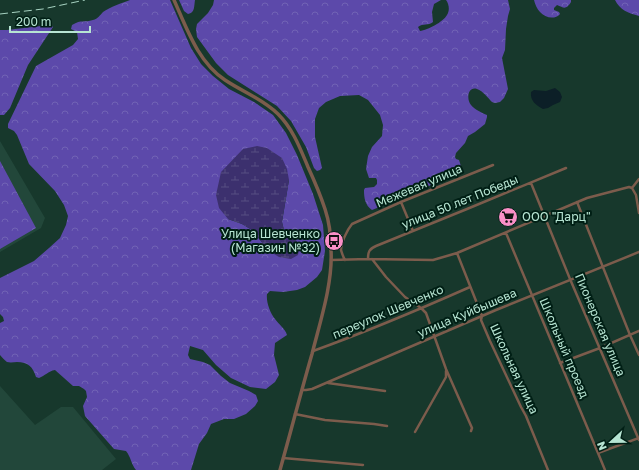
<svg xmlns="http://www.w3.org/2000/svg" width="639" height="470" font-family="'Golos Text',sans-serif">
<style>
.built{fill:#22473a}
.forest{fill:url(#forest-crowns);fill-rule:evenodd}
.wetland{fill:url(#wetland-marsh)}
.water{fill:#0c1f27}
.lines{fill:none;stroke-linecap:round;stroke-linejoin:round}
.minor{stroke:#7c5c4c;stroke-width:2.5}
.tertiary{stroke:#7c5c4c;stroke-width:3.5}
.rail{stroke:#a7d3c2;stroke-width:1;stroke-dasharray:8 4;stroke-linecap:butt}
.labels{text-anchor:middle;stroke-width:4;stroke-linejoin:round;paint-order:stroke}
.street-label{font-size:12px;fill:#b7e5d3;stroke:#001f15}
.poi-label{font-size:12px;fill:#b7e5d3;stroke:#001f15;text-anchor:start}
</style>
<defs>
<pattern id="forest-crowns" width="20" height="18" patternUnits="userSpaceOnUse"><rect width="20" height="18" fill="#5c49aa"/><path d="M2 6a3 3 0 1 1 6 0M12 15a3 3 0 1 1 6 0" fill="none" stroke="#7163b5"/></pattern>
<pattern id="wetland-marsh" width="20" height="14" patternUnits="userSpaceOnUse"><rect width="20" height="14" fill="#3c306e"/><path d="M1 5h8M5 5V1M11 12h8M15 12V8" fill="none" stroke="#564e82"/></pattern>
</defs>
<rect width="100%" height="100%" fill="#17382c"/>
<path class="built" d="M0,141l45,77 -4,10 -41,24z
M0,386l35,39 26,-18h12l43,52 -14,11h-102z"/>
<path class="forest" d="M130,0h40l21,48 10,16 12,12 16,13 25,13 19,13 13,18 11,22 16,39 10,31 2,26 -3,19 -5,7 -12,10 -8,3 -14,2 -13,-1 -3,3c-1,8 3,19 8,25 4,6 10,9 12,16l-12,8 -1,12 5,20 -4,7 -9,7 -16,-2 -19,-9 -15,-13 -13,-15 -13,-4 -2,9 2,4 13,3 7,3 11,11 9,7 19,8 7,4 2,6 -3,5 -9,8 -12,5h-10l-13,5 -4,9 -8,11 -8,26h-55c-5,-6 -5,-13 -10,-19l-12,-2 -29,-33 -2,-10 4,-9 -1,-6 -2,-2 -5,-3h-6l-18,-16c-7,1 -10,6 -16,8l-3,-1c-3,-10 -8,-15 -19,-15 -3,0 -6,1 -10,0 -3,-2 -5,-5 -7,-7v-32l4,-2 -1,-4 -3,-3v-36l34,-17 15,-13 11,-10 6,-13 2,-9 -4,-11 -9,-14 -26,-27 -12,-29 -3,-4 -6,-3v-4l28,-58 37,-21 5,-6 -1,-7 -6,-3 1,-4c10,-6 12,-2 21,-5 5,-1 7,-5 10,-8 7,-5 19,-9 27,-12zM289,180l-7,42 3,12 9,4 -25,13 -17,-21 -10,-6 -14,-5z
M179,0h16c-1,6 0,13 -7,14l-4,-3z
M214,0h227l-7,4 -2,8 1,10c-5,4 -10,1 -15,5l2,4c8,-1 23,-9 27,-16 3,-5 2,-11 -1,-15h62l2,9 -2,7 -2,13 -1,21 -3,8 6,31 -4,9 -4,4 -5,1 -3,-1c-4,-4 -9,-11 -15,-13 -9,-3 -11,10 -6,16 3,4 11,8 16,10v2l-2,7 -10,8 -7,4 -3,7 -9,10 -1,4 1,2 3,1c4,11 2,13 -8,18 -5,2 -8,4 -13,5l-3,-4 -2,1 -1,4 -7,5 -27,9 -4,3 -22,9c-7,-5 -8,-12 -8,-20l1,-2 9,-1 3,-3v-4l-1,-2h-7l-3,-9 2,-13 4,-9 10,-11 1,-11 -3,-10 -12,-15 -9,-5 -19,1 -14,6 -7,6 -4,11v18l7,31 -2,2 -3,1 -3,-3 -8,-21 -15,-26 -14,-15 -49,-31 -12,-12 -19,-26 -1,-8 1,-5 11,-11 5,-8z
M534,0h37v2c-5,8 -7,6 -14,3l-3,3v2l5,2 1,2c-5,6 -15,4 -20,-2 -3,-3 -5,-8 -6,-12z
M615,0h24v16c-11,-3 -19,-6 -24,-16z
M50,25l3,2 -25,38 -18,43 -6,7h-4v-85h7z
M0,161l36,67 -36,21z"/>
<path class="wetland" d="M257,146l10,2 15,10 5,11 2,11 -7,42 3,12 9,4 6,7 -2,10 -7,4 -12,-2 -10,-6 -17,-21 -10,-6 -14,-5 -9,-11 -3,-13 5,-23 22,-23z"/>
<path class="water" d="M555,88l5,4 2,5 -2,5 -7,3 -5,3 -5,1c-7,-4 -13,-8 -12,-17l3,-2 12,1z"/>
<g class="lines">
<path class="minor" d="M531,183l39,96 69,161
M632,188l4,7 3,18
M632,188l7,-9
M401,202l12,29
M577,202l53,133 9,20
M506,233l92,220 7,17
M457,253l25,63 -1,4 9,21 31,66 5,9 22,54
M368,259c0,-7 1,-10 8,-13l91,-37 99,-41
M372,259l14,18 19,20 16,11 5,5 20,56 26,59 -1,3
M331,260l37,-1 65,1 24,-7 130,-55 42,-11 3,1
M345,260c-2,-3 -3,-7 -4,-10 0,-7 6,-20 11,-26l49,-22 92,-37
M313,351c53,-19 105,-41 157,-64
M560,363l40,-15 39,-17
M328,383l57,8
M302,390h4l6,-1 184,-79 143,-58
M295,414l30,6 49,4 13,2
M415,432l31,-55v-6
M598,453l41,-15
M283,458l80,7"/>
<path class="tertiary" d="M174,0c13,29 24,62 51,80 18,12 38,19 53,34 15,15 22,34 30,53 6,13 12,27 17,42 4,12 6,28 6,41 2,33 -11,72 -19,104 -11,38 -21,77 -32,116"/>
<path class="rail" d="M0,14l43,-5 42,-9"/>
</g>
<defs>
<symbol id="supermarket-disc" viewBox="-11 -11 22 22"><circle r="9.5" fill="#fa8fc7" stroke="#001f15"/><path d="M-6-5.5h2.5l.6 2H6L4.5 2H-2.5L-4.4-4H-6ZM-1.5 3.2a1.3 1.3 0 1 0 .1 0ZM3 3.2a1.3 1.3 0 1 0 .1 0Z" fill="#111"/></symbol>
<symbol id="bus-disc" viewBox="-11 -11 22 22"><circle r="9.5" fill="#fa8fc7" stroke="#001f15"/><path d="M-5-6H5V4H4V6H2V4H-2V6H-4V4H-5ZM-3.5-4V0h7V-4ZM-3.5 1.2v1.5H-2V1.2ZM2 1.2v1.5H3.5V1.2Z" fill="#111"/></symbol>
</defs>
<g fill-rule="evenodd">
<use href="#supermarket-disc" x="497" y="206" width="22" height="22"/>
<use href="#bus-disc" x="323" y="230" width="22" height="22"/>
</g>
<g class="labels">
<g class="street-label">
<text transform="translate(419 186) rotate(-23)" y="4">Межевая улица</text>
<text transform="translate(460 202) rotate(-22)" y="4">улица 50 лет Победы</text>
<text transform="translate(388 312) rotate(-23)" y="4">переулок Шевченко</text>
<text transform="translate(467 313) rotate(-23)" y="4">улица Куйбышева</text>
<text transform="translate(600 325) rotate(67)" y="4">Пионерская улица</text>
<text transform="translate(564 348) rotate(67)" y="4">Школьный проезд</text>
<text transform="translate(514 369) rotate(65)" y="4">Школьная улица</text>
</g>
<g class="poi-label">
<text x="522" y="221">ООО "Дарц"</text>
<text x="320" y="238" text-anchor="end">Улица Шевченко<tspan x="320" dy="14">(Магазин №32)</tspan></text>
</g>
</g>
<g transform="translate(611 442) rotate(248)" stroke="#001f15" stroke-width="3" paint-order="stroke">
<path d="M0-3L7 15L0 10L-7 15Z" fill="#b7e5d3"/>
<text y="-6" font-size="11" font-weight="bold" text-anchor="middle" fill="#b7e5d3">N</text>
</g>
<path d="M10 26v6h80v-6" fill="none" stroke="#b7e5d3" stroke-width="2"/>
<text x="16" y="26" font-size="12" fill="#b7e5d3" stroke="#001f15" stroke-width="3" paint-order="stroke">200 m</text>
</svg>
